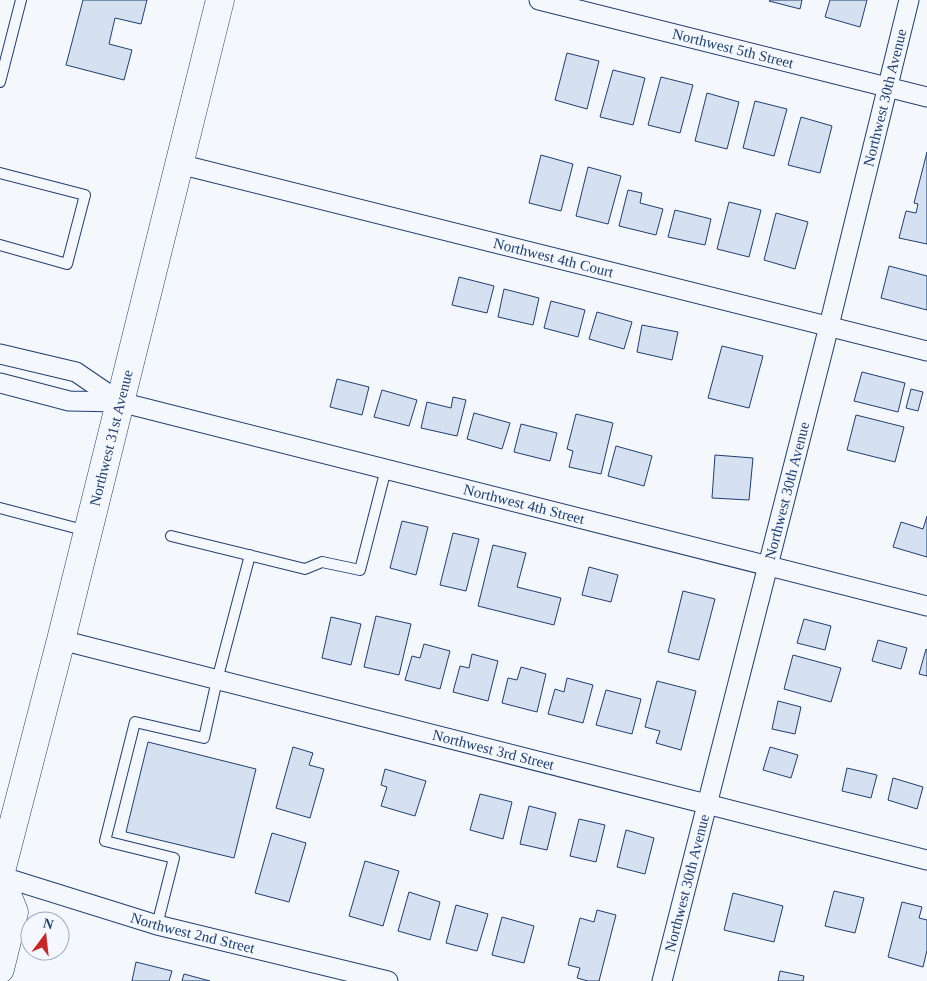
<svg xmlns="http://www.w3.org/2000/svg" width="927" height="981" font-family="Georgia,serif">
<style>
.building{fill:#d5e0f0;stroke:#1d3f73}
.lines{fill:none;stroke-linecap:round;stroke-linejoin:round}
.service-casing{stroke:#1d3f73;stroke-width:12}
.minor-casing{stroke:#1d3f73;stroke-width:21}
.primary-casing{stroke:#1d3f73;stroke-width:29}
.service{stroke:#f4f7fb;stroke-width:10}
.minor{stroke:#f4f7fb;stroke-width:19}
.primary{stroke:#f4f7fb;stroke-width:28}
.labels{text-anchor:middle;stroke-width:4;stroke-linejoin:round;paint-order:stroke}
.street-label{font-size:15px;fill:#1d3f73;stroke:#f4f7fb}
</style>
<rect width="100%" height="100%" fill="#f4f7fb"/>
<path class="building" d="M83,0h64l-6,24 -26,-6 -6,26 23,6 -8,30 -58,-15z
M770,0h32l-2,9 -31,-8z
M830,0h37l-7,27 -35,-10z
M567,53l32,8 -12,48 -32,-9z
M613,70l32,8 -12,47 -33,-8z
M661,77l32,8 -13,48 -32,-8z
M707,93l32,9 -12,47 -32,-8z
M755,101l32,8 -13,47 -31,-8z
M801,117l31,9 -12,47 -32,-8z
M927,152v92l-28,-6 7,-27 10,2 2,-9 -4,-1z
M541,155l32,9 -12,47 -32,-8z
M588,167l33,9 -13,48 -32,-8z
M628,190l14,3 -2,10 23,6 -7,26 -37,-9z
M729,202l32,8 -12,47 -32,-8z
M675,210l36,9 -6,26 -37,-8z
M776,213l32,9 -13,47 -31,-9z
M889,266l38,10v34l-46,-12z
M459,277l35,9 -7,27 -35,-8z
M504,289l35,9 -6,27 -35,-8z
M551,301l34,9 -7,27 -34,-9z
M597,312l35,10 -8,27 -35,-10z
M642,325l36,7 -6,28 -35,-8z
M722,346l41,10 -14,52 -41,-10z
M862,372l43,11 -7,29 -44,-11z
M337,379l32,8 -7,28 -32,-8z
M911,389l12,3 -5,19 -12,-3z
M382,390l35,10 -8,26 -35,-9z
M453,397l13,3 -9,36 -36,-8 6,-26 24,6z
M474,413l36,10 -8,26 -35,-10z
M576,414l37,9 -12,51 -32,-7 4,-16 -6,-2z
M856,415l48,12 -9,35 -48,-12z
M521,424l36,9 -7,28 -36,-9z
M616,446l36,10 -8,30 -36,-10z
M715,455l38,3 -4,42 -37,-2z
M927,516v41l-34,-10 8,-25 22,7z
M402,521l26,6 -12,48 -26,-7z
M453,533l26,6 -13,52 -26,-6z
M493,545l33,8 -9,34 44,11 -7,27 -76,-19z
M589,567l29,8 -7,27 -29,-7z
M683,591l32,8 -16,61 -31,-8z
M376,616l35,8 -12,51 -35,-8z
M331,617l30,7 -10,41 -29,-7z
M804,619l27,7 -6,24 -28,-7z
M878,640l29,8 -6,21 -29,-8z
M424,644l26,7 -10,38 -35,-9 7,-24 8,2z
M926,649l1,1v26l-8,-2z
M472,654l26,7 -10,40 -35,-9 7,-26 9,2z
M793,655l48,13 -10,34 -47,-13z
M521,667l25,7 -9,38 -35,-9 6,-25 9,2z
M567,678l26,7 -10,38 -35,-9 7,-25 9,3z
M657,681l39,10 -15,59 -25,-7 4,-12 -15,-4z
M606,690l35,9 -9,35 -36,-9z
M778,701l23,6 -6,27 -23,-5z
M148,742l108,27 -22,89 -108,-26z
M293,747l20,6 -4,12 15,4 -14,49 -34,-10z
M770,747l28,8 -7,23 -28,-8z
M847,768l30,7 -6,23 -29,-7z
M385,769l41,12 -11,35 -34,-10 6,-19 -6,-2z
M893,778l30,9 -6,22 -29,-9z
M480,794l32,8 -9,37 -33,-9z
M529,806l27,7 -9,37 -27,-6z
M579,819l26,6 -9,37 -26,-6z
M626,830l28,8 -9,36 -28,-7z
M272,833l34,10 -17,59 -34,-9z
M365,861l34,10 -16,55 -34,-10z
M834,891l30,7 -9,35 -30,-7z
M409,892l31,10 -10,38 -32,-9z
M733,893l50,13 -9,36 -50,-12z
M902,902l20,5 -3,11 8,2v30l-4,17 -35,-10z
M456,905l32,9 -11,37 -31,-8z
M597,910l19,5 -17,66h-11l-11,-3 3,-10 -12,-3 12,-47 14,4z
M502,917l32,9 -10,37 -32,-8z
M136,962l36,9 -3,10h-37z
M780,971l24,5 -1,5h-25z
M184,974l26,7h-28z"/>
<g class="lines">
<defs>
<path id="service" d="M0,82l21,-82
M0,173l85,22 -18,69 -67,-19
M0,508l87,23
M171,536l134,33 17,-7 38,8 26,-101
M157,925l17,-67 -69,-17 30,-119 69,16 13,-58 33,-125"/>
<g id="minor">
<path id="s1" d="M539,0l388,97"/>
<path id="s2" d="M179,164l748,187"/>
<path d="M0,354l76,18 44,30"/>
<path id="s3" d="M0,383l69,18 51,1 807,204"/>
<path id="s4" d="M61,640l866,220"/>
<path id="s5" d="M0,876l157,49 231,56"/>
<path id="s6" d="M662,981l162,-635 85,-346"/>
</g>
<g id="primary">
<path id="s7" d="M0,875l61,-235 159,-640"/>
<path d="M0,877l14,35 -14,57"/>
</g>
</defs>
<use href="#service" class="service-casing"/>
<use href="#minor" class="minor-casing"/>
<use href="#primary" class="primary-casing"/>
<use href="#service" class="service"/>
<use href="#minor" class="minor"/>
<use href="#primary" class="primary"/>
</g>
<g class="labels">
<g class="street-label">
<text dy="5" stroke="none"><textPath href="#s1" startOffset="200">Northwest 5th Street</textPath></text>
<text dy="5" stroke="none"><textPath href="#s6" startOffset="911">Northwest 30th Avenue</textPath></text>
<text dy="5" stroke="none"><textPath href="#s2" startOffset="386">Northwest 4th Court</textPath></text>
<text dy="5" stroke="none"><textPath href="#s7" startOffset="451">Northwest 31st Avenue</textPath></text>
<text dy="5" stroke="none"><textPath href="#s6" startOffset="506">Northwest 30th Avenue</textPath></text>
<text dy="5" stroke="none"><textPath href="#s3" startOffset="539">Northwest 4th Street</textPath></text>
<text dy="5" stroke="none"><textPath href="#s4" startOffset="446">Northwest 3rd Street</textPath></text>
<text dy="5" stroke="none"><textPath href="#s6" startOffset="101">Northwest 30th Avenue</textPath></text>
<text dy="5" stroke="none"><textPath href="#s5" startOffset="201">Northwest 2nd Street</textPath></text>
</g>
</g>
<g transform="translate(45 936) rotate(15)"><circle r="24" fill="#f4f7fb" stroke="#9eadc5"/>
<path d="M0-4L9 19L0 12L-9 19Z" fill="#c62828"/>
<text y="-8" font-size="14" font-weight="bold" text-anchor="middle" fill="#1d3f73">N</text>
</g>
</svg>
